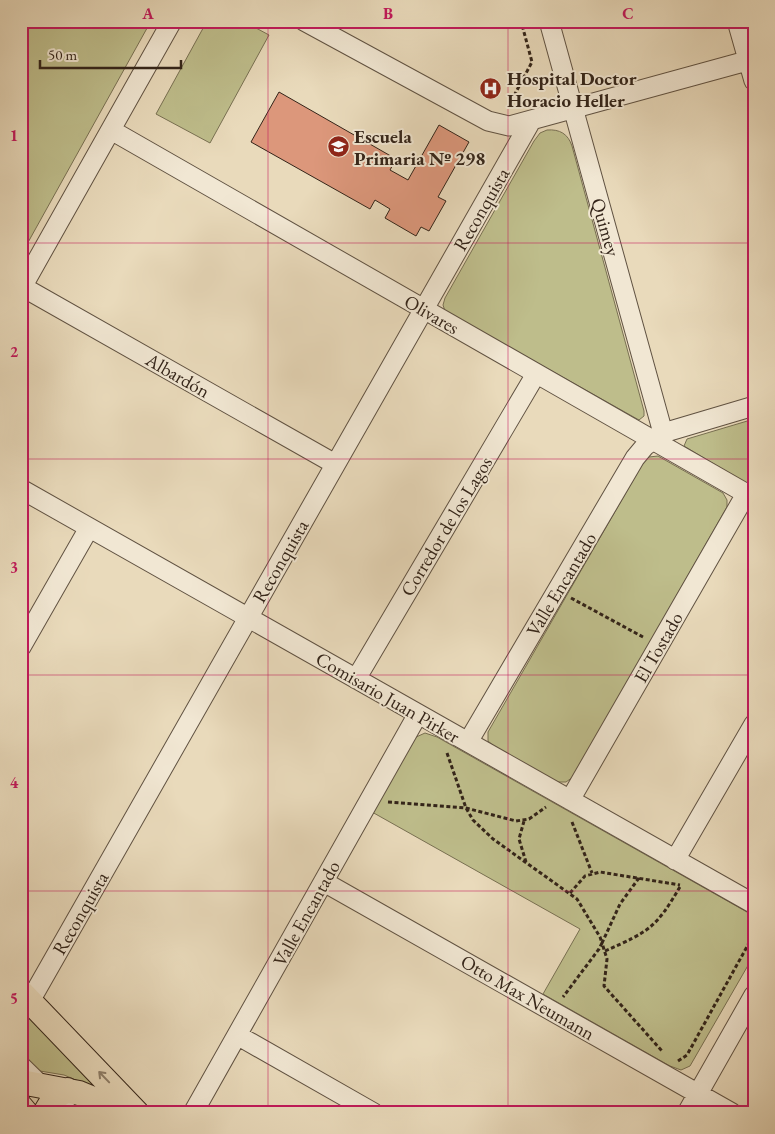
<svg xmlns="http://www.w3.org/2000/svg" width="775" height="1134" font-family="'EB Garamond',serif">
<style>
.green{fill:#bebd8b;stroke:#787052}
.building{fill:#dc977b;stroke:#332419}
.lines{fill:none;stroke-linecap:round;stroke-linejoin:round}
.minor-casing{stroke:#605242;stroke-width:21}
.major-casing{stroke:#332419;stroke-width:26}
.path{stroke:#332419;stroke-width:3;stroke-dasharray:4 2.5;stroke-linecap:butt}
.minor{stroke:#f1e7d3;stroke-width:19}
.major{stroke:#e9dabb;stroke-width:24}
.oneway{stroke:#8e7f6a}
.grid{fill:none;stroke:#c2185b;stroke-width:1;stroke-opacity:0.55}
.labels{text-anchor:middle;stroke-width:4;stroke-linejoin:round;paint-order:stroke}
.poi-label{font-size:19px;font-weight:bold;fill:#332419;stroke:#f1e7d3;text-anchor:start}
.street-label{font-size:19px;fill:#332419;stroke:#f1e7d3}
.neatline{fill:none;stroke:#c2185b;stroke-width:2}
.grid-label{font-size:16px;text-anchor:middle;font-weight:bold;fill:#c2185b}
</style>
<rect width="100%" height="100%" fill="#e9dabb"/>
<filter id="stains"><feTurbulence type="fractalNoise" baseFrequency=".004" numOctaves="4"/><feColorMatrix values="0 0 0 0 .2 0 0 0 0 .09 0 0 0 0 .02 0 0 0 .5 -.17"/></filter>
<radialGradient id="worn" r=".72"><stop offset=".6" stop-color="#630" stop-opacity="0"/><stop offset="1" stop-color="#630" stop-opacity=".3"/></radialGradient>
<path class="green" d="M21,21h130l-130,234z
M207,21h36l26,14 -59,108 -54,-29z
M547,130c13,-1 21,4 25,16l72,265v5l-5,4 -194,-109 -2,-6 2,-7 89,-157 6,-8z
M754,419v69l-70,-42 3,-7z
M658,456l65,37 4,7v7l-154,270 -7,5h-9l-62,-35 -7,-6v-9l155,-269 6,-6z
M425,733l12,4 317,179v39l-64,111 -9,4 -11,-4 -127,-72 37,-65 -208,-117 42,-74z
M21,1008l81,83 -38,-16 -30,-5 -13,-9z"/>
<path class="building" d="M279,92l117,67 -6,11 18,10 31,-55 30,17 -31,55 8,4 -17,30 -8,-4 -5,9 -31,-18 5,-9 -15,-9 -5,9 -119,-67z"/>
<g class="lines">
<defs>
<path id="minor" d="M304,21l184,100 21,5 245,-67
M549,21l114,412
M737,21l17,60
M111,130l643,368
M21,286l314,178
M21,289l151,-268
M21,489l733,415
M21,647l68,-119
M356,679l180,-305
M468,742l167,-284 10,-12 18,-13 91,-27
M570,800l176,-306
M675,860l79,-136
M324,882l408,231
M30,1001l501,-880
M237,1035l137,78
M21,1066l48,47
M193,1113l225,-399
M687,1113l67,-118"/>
<path id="major" d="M21,992l116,121
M21,1082l58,11 48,20
M21,1107l5,6
M45,1113l9,-15 13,-8"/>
</defs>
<use href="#minor" class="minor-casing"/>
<use href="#major" class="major-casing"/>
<path class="path" d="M508,107l24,-45 -11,-41
M571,598l72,39
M447,753l19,55 7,12 20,19 84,60 23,38 2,6 -3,6 -36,48
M388,802l78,6 50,13 13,-2 17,-12
M524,821l-5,18 7,23
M572,822l20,51
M639,878l-19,26 -18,39 5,16 -3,27 58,65
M570,893l15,-17 15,-4 80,13
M605,951c45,-20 51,-23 76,-66
M678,1061l9,-6 67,-121"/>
<use href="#minor" class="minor"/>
<use href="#major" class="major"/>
</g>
<defs><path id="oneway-shaft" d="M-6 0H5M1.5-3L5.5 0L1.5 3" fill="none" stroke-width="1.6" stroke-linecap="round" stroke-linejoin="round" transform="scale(1.25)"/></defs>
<use class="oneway" href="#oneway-shaft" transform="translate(104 1077) rotate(-134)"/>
<path class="grid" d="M268,21v1092M508,21v1092M21,243h733M21,459h733M21,675h733M21,891h733"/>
<defs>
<symbol id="hospital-disc" viewBox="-11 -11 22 22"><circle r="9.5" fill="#8f2418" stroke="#f1e7d3"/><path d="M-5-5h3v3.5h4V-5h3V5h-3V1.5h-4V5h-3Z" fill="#fff"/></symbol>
<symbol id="school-disc" viewBox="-11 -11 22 22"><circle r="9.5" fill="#8f2418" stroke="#f1e7d3"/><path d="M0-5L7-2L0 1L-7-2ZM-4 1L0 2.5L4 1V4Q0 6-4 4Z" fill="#fff"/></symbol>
</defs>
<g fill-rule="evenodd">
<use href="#hospital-disc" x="478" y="76" width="25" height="25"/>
<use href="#school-disc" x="326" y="134" width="25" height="25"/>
</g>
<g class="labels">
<g class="poi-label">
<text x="507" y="85">Hospital Doctor<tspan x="507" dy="22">Horacio Heller</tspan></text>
<text x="354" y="143">Escuela<tspan x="354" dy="22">Primaria Nº 298</tspan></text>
</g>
<g class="street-label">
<text transform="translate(481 209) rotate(-60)" y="7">Reconquista</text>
<text transform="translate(606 227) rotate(74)" y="7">Quimey</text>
<text transform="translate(432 314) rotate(30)" y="7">Olivares</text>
<text transform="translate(178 375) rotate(30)" y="7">Albardón</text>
<text transform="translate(446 526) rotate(-59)" y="7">Corredor de los Lagos</text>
<text transform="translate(280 561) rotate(-60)" y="7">Reconquista</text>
<text transform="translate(561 584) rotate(-59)" y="7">Valle Encantado</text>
<text transform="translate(658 647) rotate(-60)" y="7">El Tostado</text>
<text transform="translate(388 697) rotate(30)" y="7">Comisario Juan Pirker</text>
<text transform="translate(80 913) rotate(-60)" y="7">Reconquista</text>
<text transform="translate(306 913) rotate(-61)" y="7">Valle Encantado</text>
<text transform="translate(528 997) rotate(30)" y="7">Otto Max Neumann</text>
</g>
</g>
<rect width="775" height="1134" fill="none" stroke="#e9dabb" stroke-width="55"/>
<path d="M40 60v8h141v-8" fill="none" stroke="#332419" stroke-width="2.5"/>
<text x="48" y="60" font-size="15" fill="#332419" stroke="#f1e7d3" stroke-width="4" paint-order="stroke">50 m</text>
<rect x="28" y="28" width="720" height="1078" class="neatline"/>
<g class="grid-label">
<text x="148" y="19">A</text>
<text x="388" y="19">B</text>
<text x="628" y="19">C</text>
<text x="14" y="141">1</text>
<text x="14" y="357">2</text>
<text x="14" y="573">3</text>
<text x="14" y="788">4</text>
<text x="14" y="1004">5</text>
</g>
<rect width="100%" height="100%" filter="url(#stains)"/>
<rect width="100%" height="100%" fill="url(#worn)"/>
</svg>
